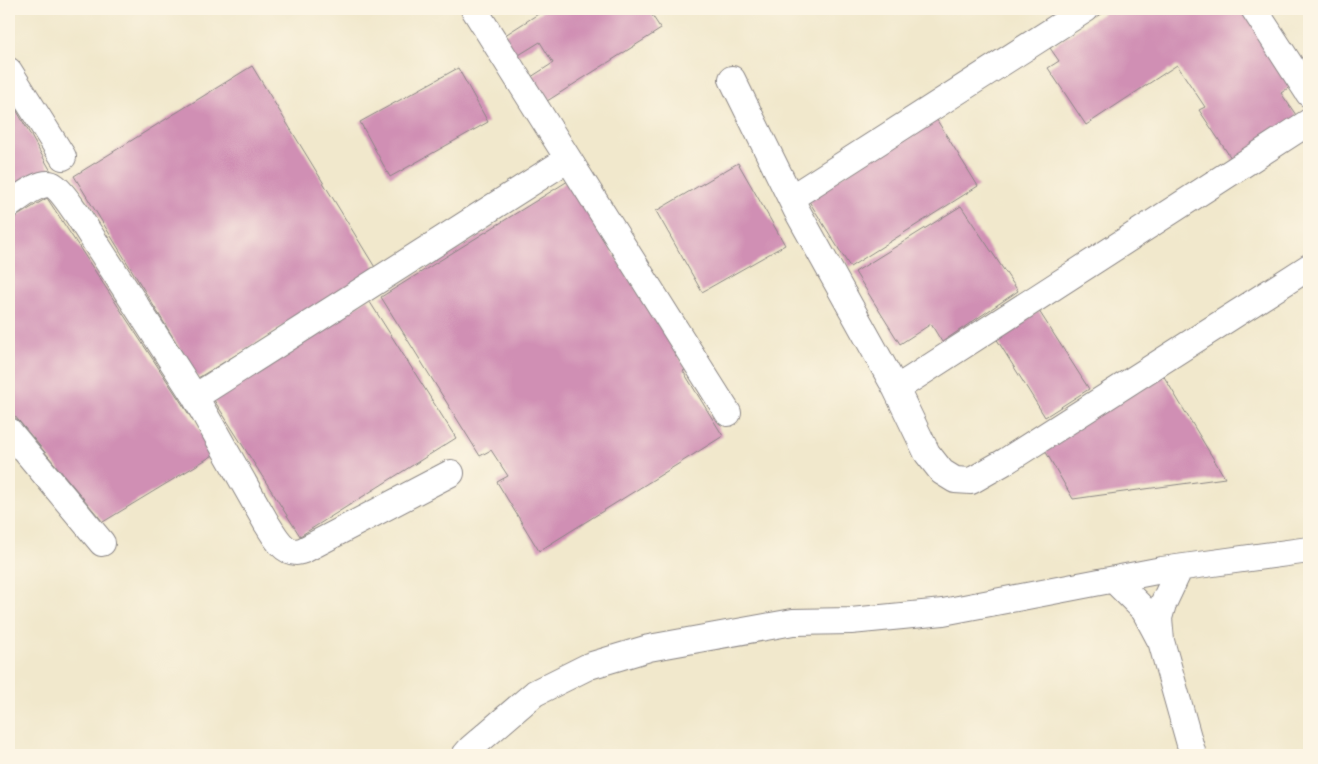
<svg xmlns="http://www.w3.org/2000/svg" width="1318" height="764" font-family="'Balsamiq Sans',sans-serif">
<style>
.building{fill:#d08fb4}
.lines{fill:none;stroke-linecap:round;stroke-linejoin:round}
.minor-casing{stroke:#8a8584;stroke-width:28}
.minor{stroke:#fff;stroke-width:26}
</style>
<rect width="100%" height="100%" fill="#fcf5e5"/>
<filter id="ink" filterUnits="userSpaceOnUse"><feTurbulence type="fractalNoise" baseFrequency=".02" numOctaves="2"/><feDisplacementMap in="SourceGraphic" scale="10" xChannelSelector="R" yChannelSelector="G"/><feConvolveMatrix kernelMatrix="1 2 1 2 8 2 1 2 1" color-interpolation-filters="sRGB"/></filter>
<filter id="wash" filterUnits="userSpaceOnUse"><feTurbulence type="fractalNoise" baseFrequency=".0096" numOctaves="4" result="noise"/><feDisplacementMap in="SourceGraphic" scale="20" xChannelSelector="R" yChannelSelector="G"/><feGaussianBlur stdDeviation="1.12" result="paint"/><feColorMatrix in="noise" values="0 0 0 0 0 0 0 0 0 0 0 0 0 0 0 0 0 1.4 0 .05"/><feComposite in="paint" operator="in"/></filter>
<g filter="url(#wash)">
<rect width="100%" height="100%" fill="#f1e8cc"/>
<g id="blocks">
<path class="building" d="M546,9h102l13,20 -117,74 -16,-24 25,-16 -13,-21 -26,16 -12,-21z
M1109,9h139l49,73 -16,11 17,25 -65,43 -34,-51 6,-3 -28,-42 -91,60 -38,-57 11,-7 -9,-13z
M252,66l124,203 -178,109 -124,-202z
M458,68l30,54 -98,55 -30,-55z
M9,97l43,76 -43,23z
M935,117l43,69 -128,81 -43,-69z
M738,163l47,82 -83,47 -46,-81z
M568,181l119,188 -4,2 40,65 -184,115 -42,-69 11,-6 -17,-26 -11,6 -99,-159z
M47,198l168,256 -112,68 -94,-113v-188z
M961,206l57,85 -76,51 -11,-18 -31,20 -45,-72z
M368,299l88,139 -156,98 -88,-139z
M1039,311l50,78 -44,28 -49,-79z
M1163,375l62,103 -152,21 -30,-52z"/>
</g>
</g>
<g filter="url(#ink)">
<use href="#blocks" fill-opacity="0" stroke="#8a8584" stroke-width="1"/>
<g class="lines">
<defs>
<path id="minor" d="M474,9l254,404
M1254,9l55,85
M9,71l54,86
M732,79l65,132 99,178 31,64 15,19 13,8 16,1 35,-20 303,-194
M791,198l295,-189
M9,205c10,-7 34,-27 45,-19 8,5 17,20 23,28l118,183 72,127c6,9 15,28 29,28 2,0 5,-1 8,-2l147,-77
M896,389l413,-267
M195,397l373,-238
M9,431l93,112
M1180,568l-17,36 -4,14 2,23 32,114
M1114,580l30,30 16,30
M465,755l6,-7 64,-55 54,-27 60,-18 144,-26 58,-1 92,-9 219,-42 147,-20"/>
</defs>
<use href="#minor" class="minor-casing"/>
<use href="#minor" class="minor"/>
</g>
</g>
<rect width="1318" height="764" fill="none" stroke="#fcf5e5" stroke-width="30"/>
</svg>
